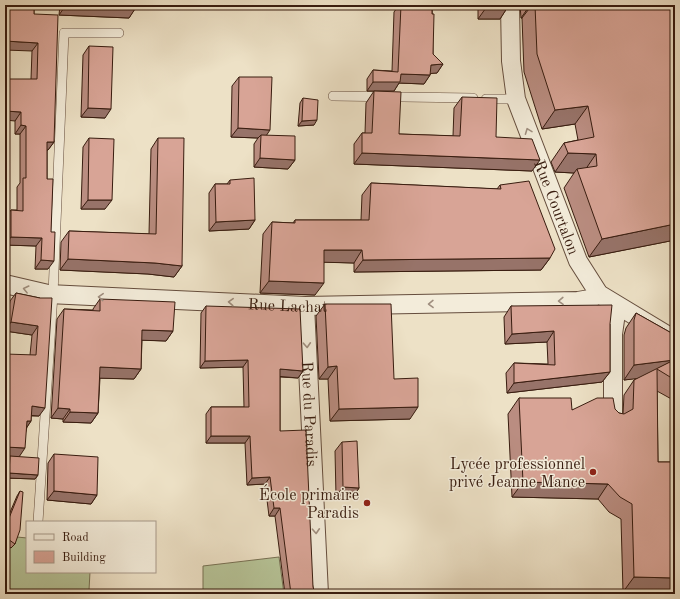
<svg xmlns="http://www.w3.org/2000/svg" width="680" height="599" font-family="'Old Standard TT',serif">
<style>
.grass{fill:#b6c397;stroke:#777053}
.lines{fill:none;stroke-linecap:round;stroke-linejoin:round}
.service-casing{stroke:#654d3d;stroke-width:10}
.minor-casing{stroke:#654d3d;stroke-width:20}
.service{stroke:#f3ecda;stroke-width:9}
.minor{stroke:#f3ecda;stroke-width:18}
.wall{fill:#ba8d81;stroke:#381c0f}
.shaded-wall{fill:#977369;stroke:#381c0f}
.building{fill:#d8a496;stroke:#381c0f}
.oneway{stroke:#9f8e7f}
.poi-dot{fill:#8f2418;stroke:#f3ecda;stroke-width:1.5}
.labels{text-anchor:middle;stroke-width:3;stroke-linejoin:round;paint-order:stroke}
.street-label{font-size:16px;fill:#381c0f;stroke:#f3ecda}
.poi-label{font-size:16px;fill:#381c0f;stroke:#f3ecda;text-anchor:end}
</style>
<rect width="100%" height="100%" fill="#ede1c6"/>
<filter id="stains"><feTurbulence type="fractalNoise" baseFrequency=".005" numOctaves="4"/><feColorMatrix values="0 0 0 0 .2 0 0 0 0 .09 0 0 0 0 .02 0 0 0 .5 -.17"/></filter>
<radialGradient id="worn" r=".72"><stop offset=".6" stop-color="#630" stop-opacity="0"/><stop offset="1" stop-color="#630" stop-opacity=".3"/></radialGradient>
<path class="grass" d="M17,537l10,1v34h63l-1,18 51,4h-135v-48l6,2z
M279,557l5,37h-126l45,-3v-25z"/>
<g class="lines">
<defs>
<path id="service" d="M333,96l140,2
M486,99h30
M38,522l15,-228 11,-261h55"/>
<g id="minor">
<path id="s1" d="M510,5l1,56 5,38 62,162 21,33 76,46"/>
<path id="s2" d="M5,284l43,10 257,12 273,-5 12,-2 9,-5"/>
<path id="s3" d="M305,306l14,288"/>
<path d="M613,419v-85l4,-28"/>
</g>
</defs>
<use href="#service" class="service-casing"/>
<use href="#minor" class="minor-casing"/>
<use href="#service" class="service"/>
<use href="#minor" class="minor"/>
</g>
<path class="wall" d="M7,5h27v9l20,128 -6,8h-1v29l1,90h-13l1,-23 -31,-1v-27l6,-8h6v-23l3,-4v-49h-5v-13l16,-42 1,-28 -25,-44z
M60,5h77l-8,13 -70,-3z
M399,5h33l1,49 10,10 -6,9h-6l-1,2 -6,9 -25,-1 -5,8h-27v-12l6,-9 19,1 2,-59z
M466,5h43l-9,14h-22v-12h-12z
M520,5h155v235l-86,17 -25,-69 10,-15 -19,-1 -4,-10 13,-19 14,-3 -3,-16 -33,5 -18,-57 -2,-54h-1z
M89,46l16,72 -24,-1 2,-62z
M239,77l27,58 29,25 -7,9 -34,-2v-23l4,-6 -27,-1 1,-51z
M374,91l25,43 54,2 1,-28 8,-11 34,40 36,34 -178,-7v-20l8,-11h3l1,-30z
M303,98l11,27 -16,1 2,-23z
M89,138l16,71h-24l2,-62z
M158,138l24,128 -8,11 -26,-3 -88,-4 1,-28 8,-11 80,3 2,-85z
M230,180l25,40 -6,9 -40,2v-38l6,-9h12z
M371,183l126,6 3,-4 50,73 -9,12 -187,2v-9l-30,-1 -9,33 -55,-2 3,-59 9,-12 21,1 2,-3h66l1,-25z
M16,293l24,5 -1,118h-8v5l-4,6 -8,30 19,18 -3,4 -29,-1v-17l4,-5h-5l25,-101 2,-20 -27,-4 5,-30z
M100,299l73,32 -7,10 -24,-1 -1,29 -7,10 -34,-1 -2,35 -7,10 -28,-1v-3l-12,-1 6,-99 7,-10 29,1v-1z
M325,304l69,75 16,40 -80,2 -2,-42h-9l-3,-63z
M206,306l97,65 -5,7 -18,-1v54l33,156 1,7h-29l-10,-78h-6l-4,-32 -18,1 -2,-42h-39v-29l5,-7h33l-1,-40 -43,1 1,-55z
M511,306l99,18v48l-8,10 -95,11 -1,-20 8,-10 34,1 -1,-22 -42,2 -1,-27z
M636,313l39,22v66l-18,-10 1,71h17v131l-52,-1 -2,-73 -12,-7 -11,-13 -86,-2 -4,-83 11,-16 53,12 43,-1 4,4 4,1 1,-19 10,-15 3,-2 -13,2v-45l2,-7z
M342,442l17,46 -6,9 -17,-1 -1,-45z
M54,454l43,41 -6,9 -44,-4 1,-37z
M20,491l-5,53 -4,4 -6,-4v-20l12,-28z"/>
<path class="shaded-wall" d="M66,5h52l19,1 -8,12 -70,-3z
M467,5h13l-2,2h-12z
M488,5h21l-9,14h-22z
M530,5h2l-10,13h-1z
M5,41l33,2 -6,8 -27,-1z
M443,64l-6,9 -13,1 7,-9z
M401,74l29,1 -6,9 -25,-1 -5,8h-27l6,-9z
M588,106l-13,18 -33,5 13,-19z
M88,108l23,1 -6,9 -24,-1z
M5,111l16,1 -6,9 -10,-1z
M317,120l-3,5 -16,1 4,-5z
M21,125l5,1 -6,8h-5z
M238,128l32,2 -6,9 -3,-4 -3,3 -27,-1z
M47,142h7l-6,8h-7z
M362,153l178,7 -8,11 -178,-7z
M568,153l28,1 -13,19 -6,-4 -3,4 -19,-1z
M260,158l35,2 -7,9 -34,-2z
M88,200h24l-7,9h-24z
M255,220l-6,9 -40,2 7,-9z
M675,224v16l-86,17 13,-18z
M11,237l31,1 -6,8 -31,-1z
M324,250h38l-8,13 -39,-1z
M550,258l-9,12 -187,2 9,-12z
M68,259l87,4 27,3 -8,11 -26,-3 -88,-4z
M41,260l13,1 -6,8h-13z
M269,281l55,2 -9,12 -55,-2z
M11,322l27,4 -6,9 -27,-4z
M142,330l31,1 -7,10 -31,-1z
M554,331l-7,11 -42,2 7,-10z
M248,360l-5,7 -43,1 5,-7z
M674,360l-17,9 -5,8 -28,3 10,-15z
M337,366l-9,13h-9l9,-12z
M100,367l41,2 -7,10 -41,-1z
M280,369l23,2 -5,7 -23,-2z
M610,372l-8,10 -95,11 7,-10z
M32,406l13,2 -6,8 -13,-1z
M418,407l-8,12 -80,2 9,-12z
M58,408l12,1 -7,10 -12,-1z
M70,412l28,1 -7,10 -28,-1z
M27,421h4l-6,9z
M211,436h39l-5,7h-39z
M5,447l20,1 -6,9 -14,-1z
M9,473l29,2 -3,4 -29,-1z
M270,477l-5,7 -18,1 5,-7z
M523,482l85,2 -10,15 -86,-2z
M343,487l16,1 -6,9 -17,-1z
M54,491l43,4 -6,9 -44,-4z
M274,508h6l-5,8h-6z
M634,577l41,1v15l-52,-1z
M315,593l-1,1h-13z"/>
<path class="building" d="M13,5h21v9l24,1 -4,127h-7v37h6l-2,53h4l-1,29 -13,-1 1,-22 -31,-1v-27l12,1v-33h3v-52l-5,-1v-13l-16,-1v-32h32l1,-36 -33,-2v-34h8z
M118,5h19v1z
M401,5h31v9h2l-1,40 10,10 -12,1 -1,10 -29,-1 -1,8h-27v-12l25,2z
M535,5h140v219l-73,15 -25,-70 20,-3 -1,-12 -28,-1 -4,-10 30,-6 -6,-31 -33,4 -18,-56z
M89,46l24,1 -2,62 -23,-1z
M239,77h33l-2,53 -32,-2z
M374,91l27,1 -2,42 61,2 2,-39 35,1 -1,39 36,2 8,21 -178,-7v-20h10z
M303,98l15,2 -1,20 -15,1z
M261,135l34,1v24l-35,-2z
M89,138l25,1 -2,61h-24z
M158,138h26l-2,128 -27,-3 -87,-4 1,-28 87,3z
M254,178l1,42 -39,2 -1,-38h15v-4z
M529,181l26,68 -5,9 -187,2 -1,-10h-38v33l-55,-2 3,-59 23,1v-3h74l2,-37 130,6 -1,-4z
M16,293l24,5h12l-7,110 -13,-2 -1,15h-4l-2,27 -20,-1v-93l31,1 2,-29 -27,-4z
M100,299l75,3 -2,29 -31,-1 -1,39 -41,-2 -2,46 -28,-1v-3l-12,-1 6,-99 36,2z
M325,304h66l3,75 24,-1v29l-79,2 -2,-43 -9,1z
M612,305l-2,19v48l-96,11v-20l41,2 -1,-34 -42,3 -1,-28z
M206,306l94,3 3,62 -23,-2v62l26,-1 7,157 2,6 -14,1h-10l-11,-86h-6l-4,-31 -18,1 -2,-42h-39v-29h38l-1,-47 -43,1z
M636,313l39,22v45l-18,-11 1,93h17v116l-41,-1 -2,-73 -12,-7 -12,-13 -85,-2 -4,-84h52l1,12 25,-12h16l2,11 4,4 5,1 9,-5 1,-29 40,-20 -40,5v-45z
M357,441l2,47 -16,-1 -1,-45z
M54,454l44,3 -1,38 -43,-4z
M10,456l29,2 -1,17 -29,-2z
M20,491l3,1 -3,38 -5,14 -10,-7v-9z"/>
<defs><path id="oneway-chevron" d="M-2-3.5L2.5 0L-2 3.5" fill="none" stroke-width="1.6" stroke-linecap="round" stroke-linejoin="round"/></defs>
<g class="oneway">
<use href="#oneway-chevron" transform="translate(528 131) rotate(-111)"/>
<use href="#oneway-chevron" transform="translate(26 289) rotate(-166)"/>
<use href="#oneway-chevron" transform="translate(101 297) rotate(-177)"/>
<use href="#oneway-chevron" transform="translate(561 301) rotate(178)"/>
<use href="#oneway-chevron" transform="translate(231 302) rotate(-177)"/>
<use href="#oneway-chevron" transform="translate(431 304) rotate(179)"/>
<use href="#oneway-chevron" transform="translate(307 345) rotate(87)"/>
<use href="#oneway-chevron" transform="translate(316 531) rotate(87)"/>
</g>
<g class="poi-dot">
<circle cx="593" cy="472" r="4"/>
<circle cx="367" cy="503" r="4"/>
</g>
<g class="labels">
<g class="street-label">
<text dy="6" stroke="none"><textPath href="#s1" startOffset="210">Rue Courtalon</textPath></text>
<text dy="6" stroke="none"><textPath href="#s2" startOffset="284">Rue Lachat</textPath></text>
<text dy="6" stroke="none"><textPath href="#s3" startOffset="108">Rue du Paradis</textPath></text>
</g>
<g class="poi-label">
<text x="585" y="469">Lycée professionnel<tspan x="585" dy="18">privé Jeanne Mance</tspan></text>
<text x="359" y="500">École primaire<tspan x="359" dy="18">Paradis</tspan></text>
</g>
</g>
<rect width="680" height="599" fill="none" stroke="#ede1c6" stroke-width="20"/>
<rect x="6" y="6" width="668" height="587" fill="none" stroke="#381c0f" stroke-width="2"/>
<rect x="10" y="10" width="660" height="579" fill="none" stroke="#381c0f"/>
<rect x="26" y="521" width="130" height="52" fill="#f3ecda" stroke="#a89989"/>
<rect x="34" y="534" width="20" height="6" fill="#f3ecda" stroke="#a89989"/>
<text x="62" y="541" font-size="12" fill="#381c0f">Road</text>
<rect x="34" y="551" width="20" height="12" fill="#d8a496" stroke="#a89989"/>
<text x="62" y="561" font-size="12" fill="#381c0f">Building</text>
<rect width="100%" height="100%" filter="url(#stains)"/>
<rect width="100%" height="100%" fill="url(#worn)"/>
</svg>
